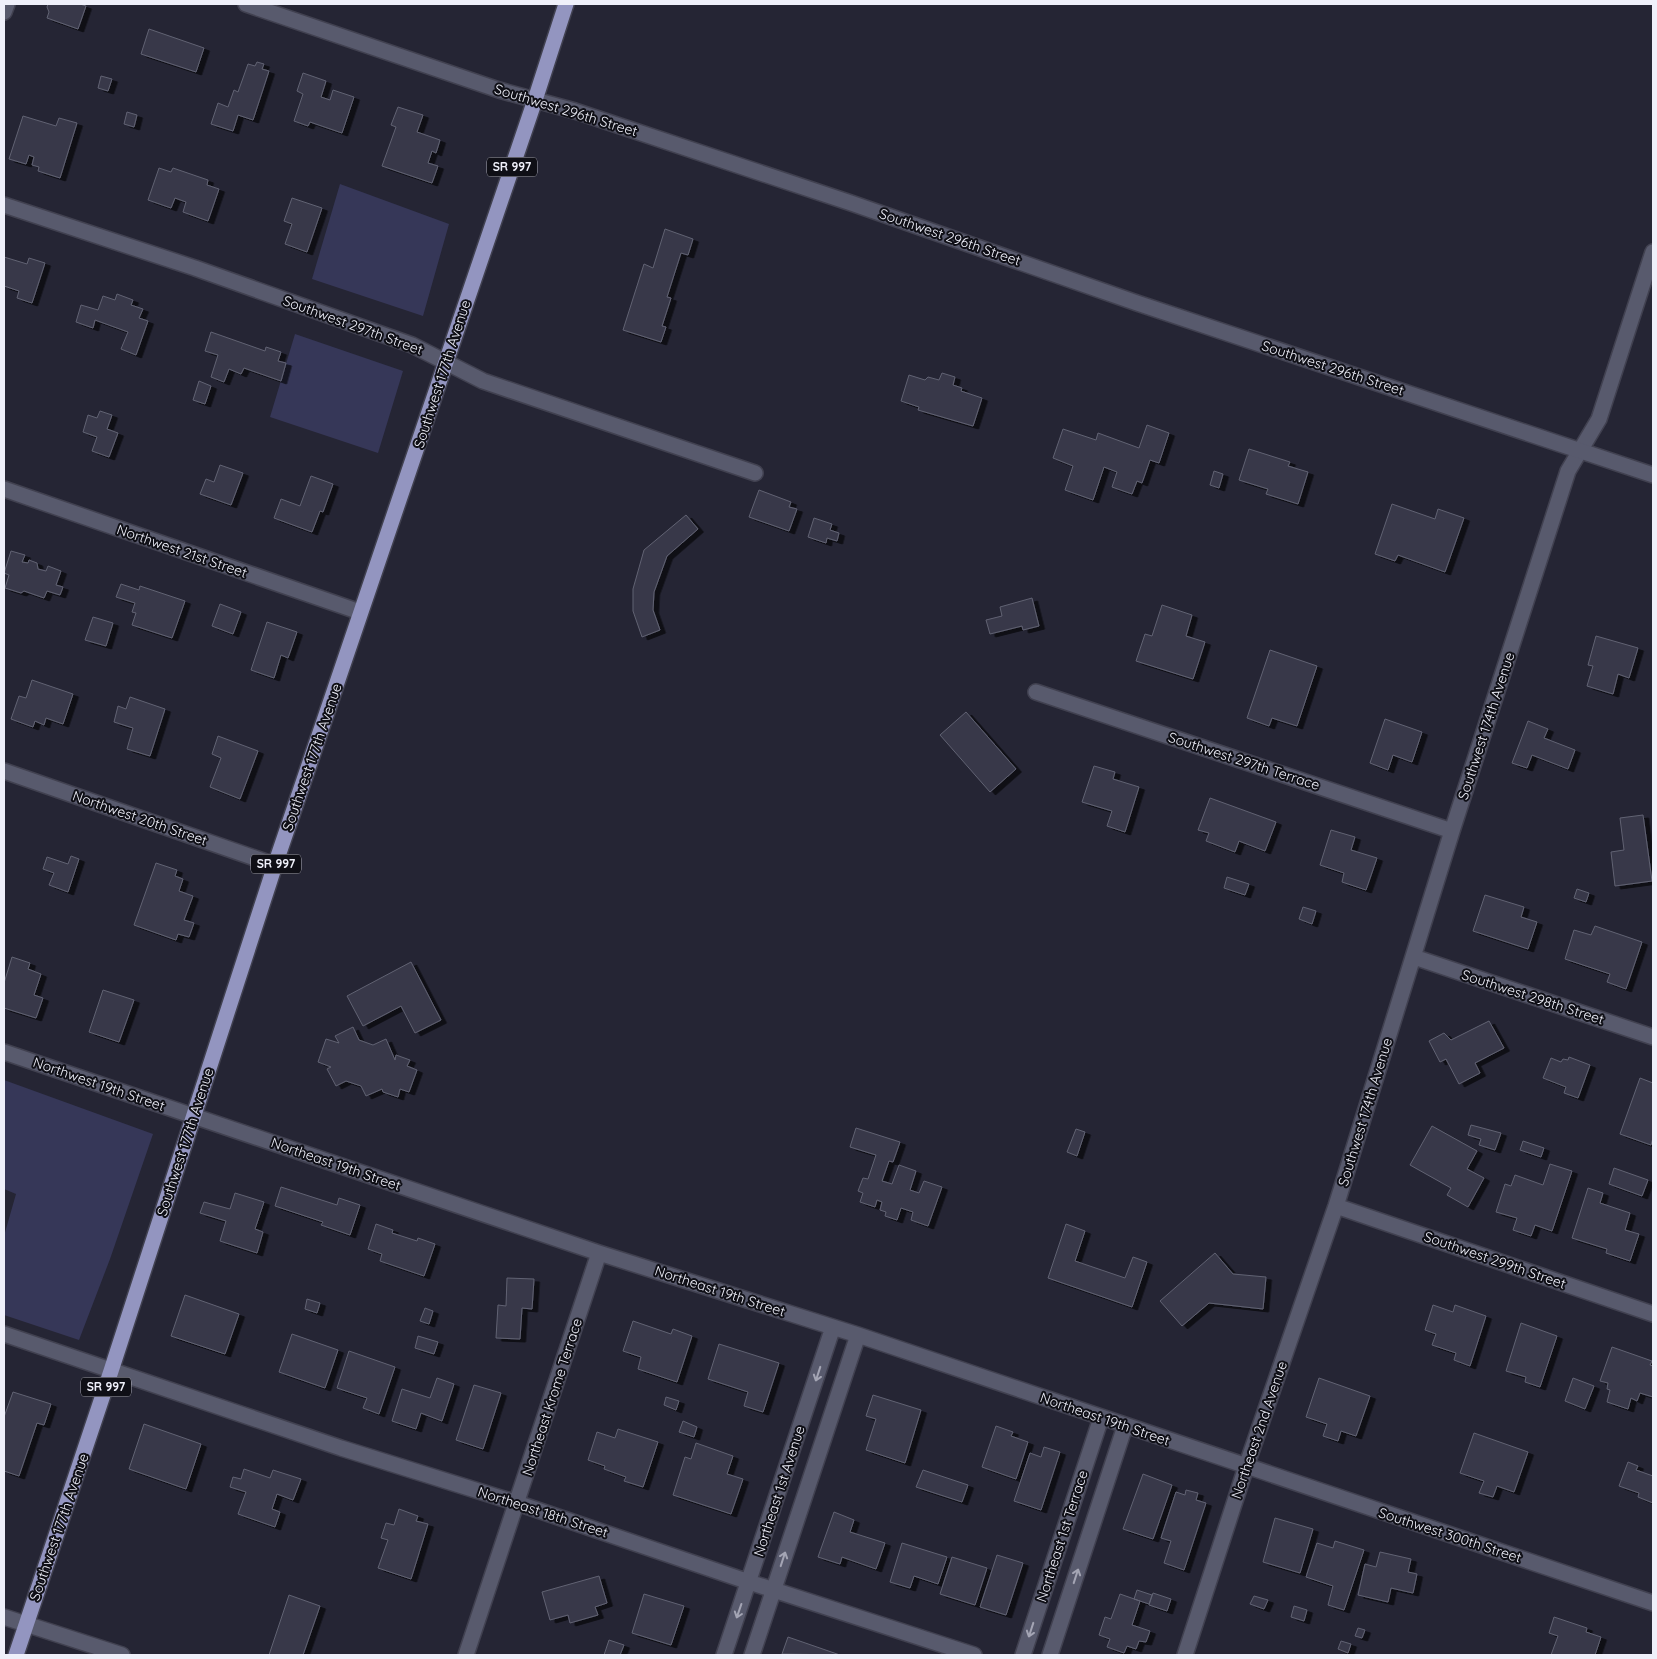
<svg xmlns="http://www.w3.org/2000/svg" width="1657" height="1659" font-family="Quicksand,sans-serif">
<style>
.green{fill:#363758}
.building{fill:#383948;stroke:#616273;filter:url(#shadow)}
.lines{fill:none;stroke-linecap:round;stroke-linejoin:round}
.minor-casing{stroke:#414150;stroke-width:18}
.tertiary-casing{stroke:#414150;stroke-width:18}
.trunk-casing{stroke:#414150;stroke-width:18}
.minor{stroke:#585a6d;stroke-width:15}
.tertiary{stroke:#585a6d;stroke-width:15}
.trunk{stroke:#9395c0;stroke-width:15}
.oneway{stroke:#a4a5b4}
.labels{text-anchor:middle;stroke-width:4;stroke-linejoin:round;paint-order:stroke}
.shield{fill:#0f0f16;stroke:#acacb6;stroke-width:1}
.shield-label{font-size:12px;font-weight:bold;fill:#eff0fa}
.street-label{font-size:14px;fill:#eff0fa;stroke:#0f0f16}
</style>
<defs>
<filter id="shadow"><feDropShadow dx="5.5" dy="3" stdDeviation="0" flood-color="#0009"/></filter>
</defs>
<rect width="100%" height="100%" fill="#252534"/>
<path class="green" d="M340,184l109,40 -26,92 -111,-37z
M295,334l108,37 -25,82 -108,-36z
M4,1080l149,54 -43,125 -31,81 -75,-25v-79l12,-42 -12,-5z"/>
<path class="building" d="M48,4h32l6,2 -8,23 -31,-11 2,-6 -2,-5z
M149,29l55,19 -8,24 -55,-18z
M257,62l7,2 -2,5 7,2 -16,49 -15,-5 -5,16 -22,-7 7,-21 10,4 6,-17 4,2 10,-28 7,2z
M303,73l23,8 -5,16 9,3 3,-10 21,7 -12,36 -32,-11 -2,4 -14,-5 9,-27 -6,-3z
M101,76l11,3 -4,12 -10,-3z
M398,107l25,8 -6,17 23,8 -4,13 -4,-2 -4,12 10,3 -6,17 -50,-17 14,-39 -5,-2z
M127,112l10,3 -3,12 -10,-3z
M23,116l33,10 3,-8 18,5 -17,55 -22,-7 1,-4 -7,-2 2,-8 -5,-2 -3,9 -17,-5z
M159,168l12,4 2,-4 35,12 -1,5 12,4 -11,32 -25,-9 3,-10 -11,-4 -4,10 -23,-8z
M292,198l30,10 -15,44 -22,-8 7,-20 -8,-3z
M665,229l28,10 -5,16 -7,-2 -14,44 4,1 -9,28 4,1 -5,15 -38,-12 21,-66 9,4z
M4,257l23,7 2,-6 16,5 -13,40 -15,-5 2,-7 -15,-5z
M117,294l16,6 -2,5 12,4 -4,9 9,3 -12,34 -15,-6 7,-17 -33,-12 -2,8 -17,-6 5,-17 17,5 5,-14 12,4z
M211,332l54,19 1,-4 15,5 -3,9 8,2 -5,18 -37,-13 -3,6 -12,-5 -5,13 -13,-5 7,-22 -13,-4z
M942,373l13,4 -2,8 9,3 -1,3 21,7 -9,28 -55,-16 1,-3 -18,-6 8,-26 16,5 3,-3 11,3z
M199,381l12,5 -6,18 -12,-4z
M100,411l12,4 -5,14 11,4 -9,24 -17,-6 5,-14 -14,-5 5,-17 9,3z
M1147,425l22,8 -10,30 -9,-3 -8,23 -5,-2 -5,13 -20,-7 5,-15 -13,-5 -11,33 -28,-10 8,-24 -20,-8 10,-29 33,11 2,-7 41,15z
M1249,449l41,13 -2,4 20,6 -10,32 -32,-10 2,-5 -29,-9z
M220,465l23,8 -12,32 -31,-11 6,-15 8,3z
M1214,471l9,3 -4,14 -9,-3z
M311,476l22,8 -10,28 -3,-1 -8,21 -38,-14 7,-19 19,7z
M759,490l32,12 -2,5 8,2 -8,22 -40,-14z
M1392,504l43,15 3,-10 26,9 -19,54 -47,-17 -3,6 -20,-7z
M686,515l12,14 -31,27 -13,36 -1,18 7,20 -18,7 -9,-26v-22l11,-39z
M814,518l18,6 -2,6 9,3 -2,8 -10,-3 -1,5 -18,-6z
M11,551l14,4 -3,7 6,1 1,-3 8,3 1,6 8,2 2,-5 13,5 -5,14 7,2 -3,8 -13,-4 -3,7 -20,-7 -3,2 -16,-5 4,-13 -5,-2z
M121,584l18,6 1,-4 45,15 -13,37 -40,-13 4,-12 -4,-1 3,-9 -19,-6z
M1032,598l7,28 -16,4 -1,-4 -32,8 -4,-14 16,-4 -2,-9z
M220,604l21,8 -8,22 -21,-8z
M1162,605l30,10 -6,21 19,6 -12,37 -57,-18 9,-27 7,2z
M93,617l20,6 -7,23 -21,-6z
M267,622l30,10 -9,26 -7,-3 -7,23 -23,-8z
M1596,636l42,12 -9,30 -11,-4 -5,20 -26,-8 6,-20 -5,-1z
M1270,650l47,16 -20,60 -25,-8 -3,8 -22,-8z
M32,680l41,14 -10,30 -17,-6 -2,7 -9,-4 -2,6 -22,-8 8,-23 7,2z
M130,697l35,12 -15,47 -23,-7 6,-21 -19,-6 4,-16 8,3z
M966,712l50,57 -26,23 -50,-57z
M1385,719l37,13 -10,30 -19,-7 -5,15 -18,-7z
M1528,721l20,8 -4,9 31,12 -7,19 -36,-14 -5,13 -15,-5z
M218,736l40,15 -18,48 -30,-12 11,-29 -9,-4z
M1094,766l21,6 -2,7 26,8 -14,45 -18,-6 5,-15 -30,-9z
M1210,798l66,24 -11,29 -26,-10 -4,11 -29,-11 3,-8 -11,-3z
M1643,815l9,66 -37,5 -4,-34 13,-2 -4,-32z
M1331,830l24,7 -4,13 26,8 -11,32 -24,-8 2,-9 -24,-8z
M71,856l8,3 -11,33 -19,-7 5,-12 -11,-4 4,-12 21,7z
M156,863l21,7 -2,6 8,3 -4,12 14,5 -9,24 10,3 -5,14 -11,-3 -2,6 -42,-15z
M1227,877l22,7 -4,11 -21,-7z
M1577,889l12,4 -3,9 -12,-4z
M1485,895l39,12 -3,10 16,5 -9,27 -55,-18z
M1303,907l13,4 -4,13 -13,-5z
M1595,926l47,16 -16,47 -19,-7 3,-8 -45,-15 9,-29 17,5z
M12,957l18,6 -2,6 13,5 -7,21 9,3 -7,20 -32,-10v-25z
M411,962l30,58 -26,13 -14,-27 -38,20 -16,-30z
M103,990l31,10 -15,42 -30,-10z
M1489,1021l15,27 -29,15 5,10 -21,11 -13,-25 -6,3 -11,-21 15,-8 7,7z
M353,1027l6,13 14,5 13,-6 9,21 1,-5 14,5 -3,6 10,4 -8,22 -9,-3 -2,8 -15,-5 -1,-3 -16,7 -5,-10 -15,-5 -10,5 -9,-17 4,-2 -13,-5 8,-23 13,4 -4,-7z
M1569,1057l21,8 -12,33 -14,-5 2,-6 -23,-9 8,-20 10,4 2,-3 5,1z
M1640,1078l13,5v55l-2,7 -31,-11z
M1471,1125l30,8 -6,17 -16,-5 2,-6 -13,-4z
M1432,1126l45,25 -10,18 17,9 -16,29 -21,-12 4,-7 -41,-23z
M856,1128l44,14 -7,20 -4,-1 -7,20 10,3 7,-19 17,6 -6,19 9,3 5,-12 18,6 -14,39 -17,-6 2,-8 -12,-4 -4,12 -12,-4 1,-4 -6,-2 2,-8 -5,-2 -2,7 -15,-5 3,-9 -5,-2 5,-13 5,1 8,-24 -26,-8z
M1076,1129l9,3 -8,24 -10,-4z
M1523,1141l21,7 -3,9 -21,-7z
M1550,1164l22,7 -20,60 -17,-6 -4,11 -18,-6 4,-12 -21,-6 9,-28 6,2 4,-11 28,10z
M1614,1168l34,12 -6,16 -33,-12z
M281,1187l56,18 2,-7 21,7 -10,30 -29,-10 2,-3 -48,-16z
M1588,1188l15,5 -3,10 30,10 -5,17 14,4 -9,27 -24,-8 1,-4 -35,-11z
M235,1193l29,9 -9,27 8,3 -6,21 -37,-12 6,-20 -26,-8 4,-11 26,7z
M376,1224l17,6 -1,3 25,8 1,-3 17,6 -11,32 -44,-15 2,-7 -14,-5z
M1066,1224l19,7 -10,30 50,17 8,-21 14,5 -15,45 -84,-29z
M1215,1253l18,21 33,3 -3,32 -54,-6 -27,23 -22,-25z
M507,1278l27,1 -2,30 -10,-1 -2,31 -24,-1 2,-33 8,1z
M185,1295l54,19 -14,40 -54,-18z
M307,1299l13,4 -3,10 -12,-4z
M1433,1305l20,7 2,-7 31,11 -16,50 -16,-6 2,-7 -24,-8 4,-11 -11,-4z
M425,1308l8,3 -4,13 -9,-3z
M633,1321l38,13 2,-5 19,7 -15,46 -39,-13 3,-12 -18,-6z
M1521,1323l36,13 -17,51 -15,-5 1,-5 -20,-6z
M292,1334l46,16 -13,38 -46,-16z
M418,1336l20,6 -4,12 -19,-6z
M719,1344l60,19 -16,49 -19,-6 4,-14 -40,-13z
M1612,1347l40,14 -2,4 3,1v31l-13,-4 -3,8 -6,-3 -3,11 -21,-7 3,-12 -3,-1 1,-6 -8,-2z
M349,1351l46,16 -16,47 -16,-6 4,-10 -30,-10z
M437,1378l17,6 -12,37 -21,-8 -5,16 -24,-8 10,-32 28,9z
M1319,1378l51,18 -14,40 -15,-5 -3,10 -15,-5 4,-12 -21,-7z
M1573,1378l21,8 -9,23 -20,-8z
M474,1385l27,8 -18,56 -27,-9z
M13,1392l38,12 -7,21 -7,-2 -18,53 -15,-5v-54z
M873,1395l48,15 -16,53 -39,-13 10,-31 -10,-3z
M666,1397l13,4 -3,9 -12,-5z
M683,1421l14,6 -3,10 -15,-5z
M144,1424l57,20 -15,45 -57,-20z
M996,1426l17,6 -2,4 17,6 -12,37 -34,-12z
M618,1429l40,13 -15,45 -19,-6 2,-4 -22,-8 1,-3 -17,-6 9,-28 18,6z
M1474,1433l54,19 -14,40 -17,-6 -4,11 -14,-4 5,-12 -24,-8z
M696,1443l37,13 -6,18 16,5 -12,35 -58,-19 12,-38 6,2z
M1044,1447l16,5 -19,58 -27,-9 16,-48 11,4z
M1628,1462l10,4 -2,4 17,6v27l-15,-6 1,-4 -20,-7z
M244,1469l26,9 3,-8 28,9 -8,21 -16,-6 -5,15 8,3 -5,15 -37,-13 8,-22 -16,-5 3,-10 8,2z
M923,1470l45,15 -6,17 -46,-15z
M1143,1474l29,11 -19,54 -30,-10z
M1186,1490l12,3 -2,7 10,3 -22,67 -20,-7 7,-22 -10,-3 15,-46 9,3z
M399,1509l19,7 -2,5 12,3 -17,55 -33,-11 10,-28 -7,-2 5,-15 8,2z
M834,1512l20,8 -4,12 35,11 -9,26 -34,-12 -2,7 -22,-7z
M1275,1518l38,11 -13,44 -37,-11z
M1335,1541l29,9 -20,60 -16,-5 5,-19 -27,-9 11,-34 16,5z
M902,1543l45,14 -9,27 -24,-8 -4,12 -20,-6z
M1380,1552l31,7 -3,13 9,2 -4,19 -22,-5 -3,14 -30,-7 7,-31 11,3z
M997,1555l26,8 -17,52 -26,-8z
M952,1557l35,11 -12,37 -35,-11z
M599,1576l8,27 -12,4 3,8 -28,8 -2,-8 -18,5 -8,-28z
M1137,1590l15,5 -3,9 -15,-5z
M1153,1593l18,6 -4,12 -18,-6z
M644,1594l40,12 -13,39 -39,-12z
M1120,1594l20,7 -8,24 18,6 -4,11 -7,-1 -3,8 -9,-3 -3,7 -17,-6 3,-8 -11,-4 6,-18 6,2z
M289,1595l31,11 -17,49h-34z
M1254,1596l14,4 -4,9 -14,-5z
M1294,1606l13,4 -3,11 -13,-4z
M1554,1617l33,11 -1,4 15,5 -6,18h-44l7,-19 -9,-3z
M1358,1628l7,2 -3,8 -7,-2z
M788,1637l52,18 -58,-1z
M609,1640l15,5 -4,10h-16z
M1341,1641l10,3 -3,9 -10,-4z"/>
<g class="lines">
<defs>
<path id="minor" d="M4,12l3,-8
M4,205l191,63 217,77 71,36 272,92
M4,489l356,123
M1036,692l416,139
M4,771l271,94
M1414,957l239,80
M4,1052l595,201 259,82 795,268
M1336,1206l317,108
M4,1334l337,114 176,55 232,79 225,73
M4,1617l118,38
M466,1655l133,-402
M724,1655l109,-328
M752,1655l106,-320
M1023,1655l78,-237
M1050,1655l75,-229
M1185,1655l61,-188 90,-261 116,-375 116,-360 31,-52 54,-167"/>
<path id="tertiary" d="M246,4l253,86 76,21 276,92 286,100 516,172"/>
<path id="trunk" d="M16,1655l95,-284 164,-506 260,-765 31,-96"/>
</defs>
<use href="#minor" class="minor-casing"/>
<use href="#tertiary" class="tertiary-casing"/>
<use href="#trunk" class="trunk-casing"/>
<use href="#minor" class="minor"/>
<use href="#tertiary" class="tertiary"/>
<use href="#trunk" class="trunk"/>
</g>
<defs><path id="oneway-shaft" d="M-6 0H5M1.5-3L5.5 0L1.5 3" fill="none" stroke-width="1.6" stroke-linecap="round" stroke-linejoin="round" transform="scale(1.25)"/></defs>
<g class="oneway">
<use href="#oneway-shaft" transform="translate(818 1374) rotate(108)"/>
<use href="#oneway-shaft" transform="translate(783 1559) rotate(-72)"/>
<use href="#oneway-shaft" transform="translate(1076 1576) rotate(-72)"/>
<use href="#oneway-shaft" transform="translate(739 1611) rotate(109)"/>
<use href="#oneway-shaft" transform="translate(1031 1630) rotate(108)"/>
</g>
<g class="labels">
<g class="shield">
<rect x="487" y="157.5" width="50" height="19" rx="4"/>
<rect x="251" y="854.5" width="50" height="19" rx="4"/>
<rect x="81" y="1377.5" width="50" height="19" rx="4"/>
</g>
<g class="shield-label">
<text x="512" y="171">SR 997</text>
<text x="276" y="868">SR 997</text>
<text x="106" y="1391">SR 997</text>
</g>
<g class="street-label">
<text transform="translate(566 110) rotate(17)" y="5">Southwest 296th Street</text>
<text transform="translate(950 237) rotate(19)" y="5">Southwest 296th Street</text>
<text transform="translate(353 325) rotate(20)" y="5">Southwest 297th Street</text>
<text transform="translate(1333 368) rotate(18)" y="5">Southwest 296th Street</text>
<text transform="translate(442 374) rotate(-72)" y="5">Southwest 177th Avenue</text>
<text transform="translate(182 551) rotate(19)" y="5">Northwest 21st Street</text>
<text transform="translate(1486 726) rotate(-72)" y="5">Southwest 174th Avenue</text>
<text transform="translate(312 757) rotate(-71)" y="5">Southwest 177th Avenue</text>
<text transform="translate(1244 761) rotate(18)" y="5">Southwest 297th Terrace</text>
<text transform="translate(140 818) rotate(19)" y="5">Northwest 20th Street</text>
<text transform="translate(1533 997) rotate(18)" y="5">Southwest 298th Street</text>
<text transform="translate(99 1084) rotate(19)" y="5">Northwest 19th Street</text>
<text transform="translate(1365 1112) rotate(-73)" y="5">Southwest 174th Avenue</text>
<text transform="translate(185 1142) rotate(-72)" y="5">Southwest 177th Avenue</text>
<text transform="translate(336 1164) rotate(19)" y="5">Northeast 19th Street</text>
<text transform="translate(1495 1260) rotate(19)" y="5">Southwest 299th Street</text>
<text transform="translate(720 1291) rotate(18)" y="5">Northeast 19th Street</text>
<text transform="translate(552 1397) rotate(-72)" y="5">Northeast Krome Terrace</text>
<text transform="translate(1105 1419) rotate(19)" y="5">Northeast 19th Street</text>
<text transform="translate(1259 1430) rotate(-71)" y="5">Northeast 2nd Avenue</text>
<text transform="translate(779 1491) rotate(-72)" y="5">Northeast 1st Avenue</text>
<text transform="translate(543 1512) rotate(18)" y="5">Northeast 18th Street</text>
<text transform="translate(59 1527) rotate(-71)" y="5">Southwest 177th Avenue</text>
<text transform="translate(1450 1535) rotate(18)" y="5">Southwest 300th Street</text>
<text transform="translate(1062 1536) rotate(-72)" y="5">Northeast 1st Terrace</text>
</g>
</g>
<rect width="1657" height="1659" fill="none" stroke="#eff0fa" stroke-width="10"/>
</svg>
